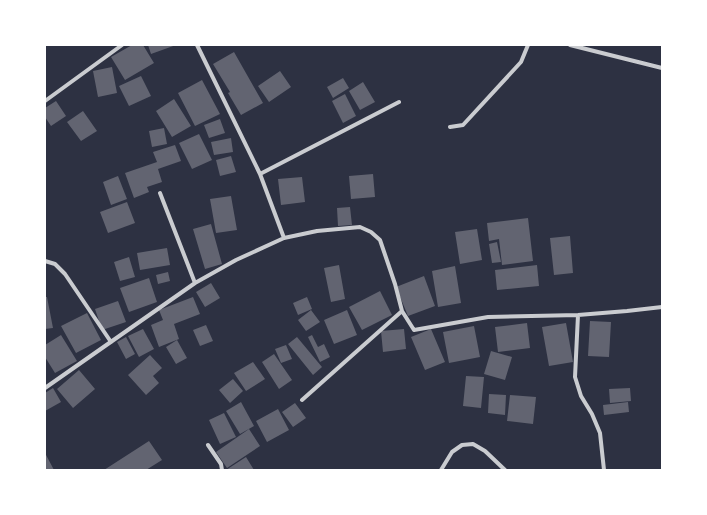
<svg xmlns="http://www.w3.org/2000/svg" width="707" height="515" font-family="Overpass,sans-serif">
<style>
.building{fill:#626471}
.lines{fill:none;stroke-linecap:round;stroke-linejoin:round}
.minor{stroke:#caccd0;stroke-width:4}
</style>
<rect width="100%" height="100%" fill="#2d3142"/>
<path class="building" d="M132,45h11l11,18 -29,17 -14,-23z
M148,45h28l-25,9z
M234,52l29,51 -22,12 -13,-22 2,-1 -17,-28z
M112,67l5,26 -19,4 -5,-26z
M280,71l11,16 -22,15 -11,-16z
M141,76l10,20 -22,10 -10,-20z
M343,78l6,10 -16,10 -6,-11z
M202,80l18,34 -25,12 -17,-33z
M363,82l12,20 -15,8 -11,-19z
M345,94l11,22 -13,7 -11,-22z
M174,99l17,27 -19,11 -16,-26z
M56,101l10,15 -15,10 -6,-9v-9z
M83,111l14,20 -16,10 -14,-19z
M220,119l5,14 -16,5 -5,-13z
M164,128l3,16 -15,3 -3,-16z
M199,134l13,26 -20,9 -13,-26z
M231,138l2,14 -19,3 -3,-13z
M175,145l6,16 -23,8 4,13 -15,5 2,5 -15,6 -9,-25 32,-11 -4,-10z
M231,156l5,16 -16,4 -4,-16z
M373,174l2,23 -24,2 -2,-23z
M118,176l9,23 -16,6 -8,-23z
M302,177l3,25 -24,3 -3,-26z
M231,196l6,34 -21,3 -6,-34z
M127,202l8,21 -27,10 -8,-21z
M350,207l2,18 -14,1 -1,-18z
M528,218l5,43 -31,4 -3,-26 -10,2 -2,-18z
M211,224l11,40 -17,5 -12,-40z
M477,229l5,31 -22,4 -5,-32z
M570,236l3,37 -19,2 -4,-37z
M497,242l4,20 -9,1 -3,-19z
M167,248l3,17 -30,5 -3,-17z
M129,257l6,20 -15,4 -6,-19z
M339,265l6,34 -14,3 -7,-34z
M537,265l2,21 -42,4 -2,-20z
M455,266l6,37 -23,4 -6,-36z
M168,272l2,9 -12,3 -2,-9z
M424,276l11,30 -27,10 -12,-29z
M149,278l8,24 -28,10 -9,-24z
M211,283l9,15 -15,9 -9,-15z
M380,291l12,24 -30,15 -13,-23z
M45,297h2l6,31 -8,1z
M193,297l7,17 -26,10 5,15 -20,8 -8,-22 12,-5 -4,-10z
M307,297l5,12 -14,6 -5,-12z
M118,301l8,21 -24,8 -7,-21z
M311,310l9,12 -14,9 -8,-11z
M347,310l10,25 -23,9 -10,-24z
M87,313l14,27 -25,13 -15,-27z
M590,321l21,1 -2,35 -21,-1z
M527,323l3,25 -32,4 -3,-25z
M566,323l7,39 -24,4 -7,-39z
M206,325l7,16 -13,5 -7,-16z
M474,326l6,31 -31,6 -6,-31z
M143,329l11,20 -15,8 -11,-21z
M404,329l2,20 -23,3 -2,-21z
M431,329l14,33 -20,8 -14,-33z
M61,335l16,26 -22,12 -10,-16v-12z
M312,335l6,12 6,-3 6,13 -10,5 -12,-25z
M126,337l9,17 -9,5 -9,-17z
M297,337l25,30 -9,8 -25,-31z
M177,340l10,18 -11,6 -10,-17z
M286,345l6,14 -11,4 -6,-14z
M491,351l21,6 -7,23 -21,-6z
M274,354l18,26 -13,9 -17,-27z
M150,355l12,13 -9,8 6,7 -13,12 -18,-20z
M253,362l12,17 -19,12 -12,-18z
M79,370l16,19 -22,19 -16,-19z
M466,376l18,1 -3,31 -18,-2z
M233,379l10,12 -13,12 -11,-13z
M53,388l8,14 -16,9v-18z
M630,388l1,13 -21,2 -1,-14z
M489,394l17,1 -1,20 -17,-2z
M510,395l26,2 -3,27 -26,-3z
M241,402l13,24 -14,8 -14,-23z
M628,402l1,10 -25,3 -1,-10z
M295,403l11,15 -13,9 -11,-15z
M278,409l11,21 -22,12 -11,-21z
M224,413l12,24 -16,7 -11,-24z
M249,429l11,17 -33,22 -11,-16z
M149,441l13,19 -16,10h-42z
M45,453l9,17h-9z
M246,457l8,13h-28z"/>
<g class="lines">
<path class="minor" d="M197,45l63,129 24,64
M570,45l92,23
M45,101l77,-56
M450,127l13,-2 58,-63 7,-17
M260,174l139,-72
M160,193l35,90
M45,261l10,3 10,10 46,68
M578,315l-3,62 6,19 11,18 8,19 4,37
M45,388l150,-105 41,-23 48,-22 33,-7 43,-4 11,5 9,8 15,44 7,27 12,19 74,-13 90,-2 49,-4 35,-4
M302,400l100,-89
M208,445l13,19 1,6
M441,470l11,-18 10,-7 11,-1 12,7 20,19"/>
</g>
<rect width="707" height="515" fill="none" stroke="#ffffff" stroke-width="92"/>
</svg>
